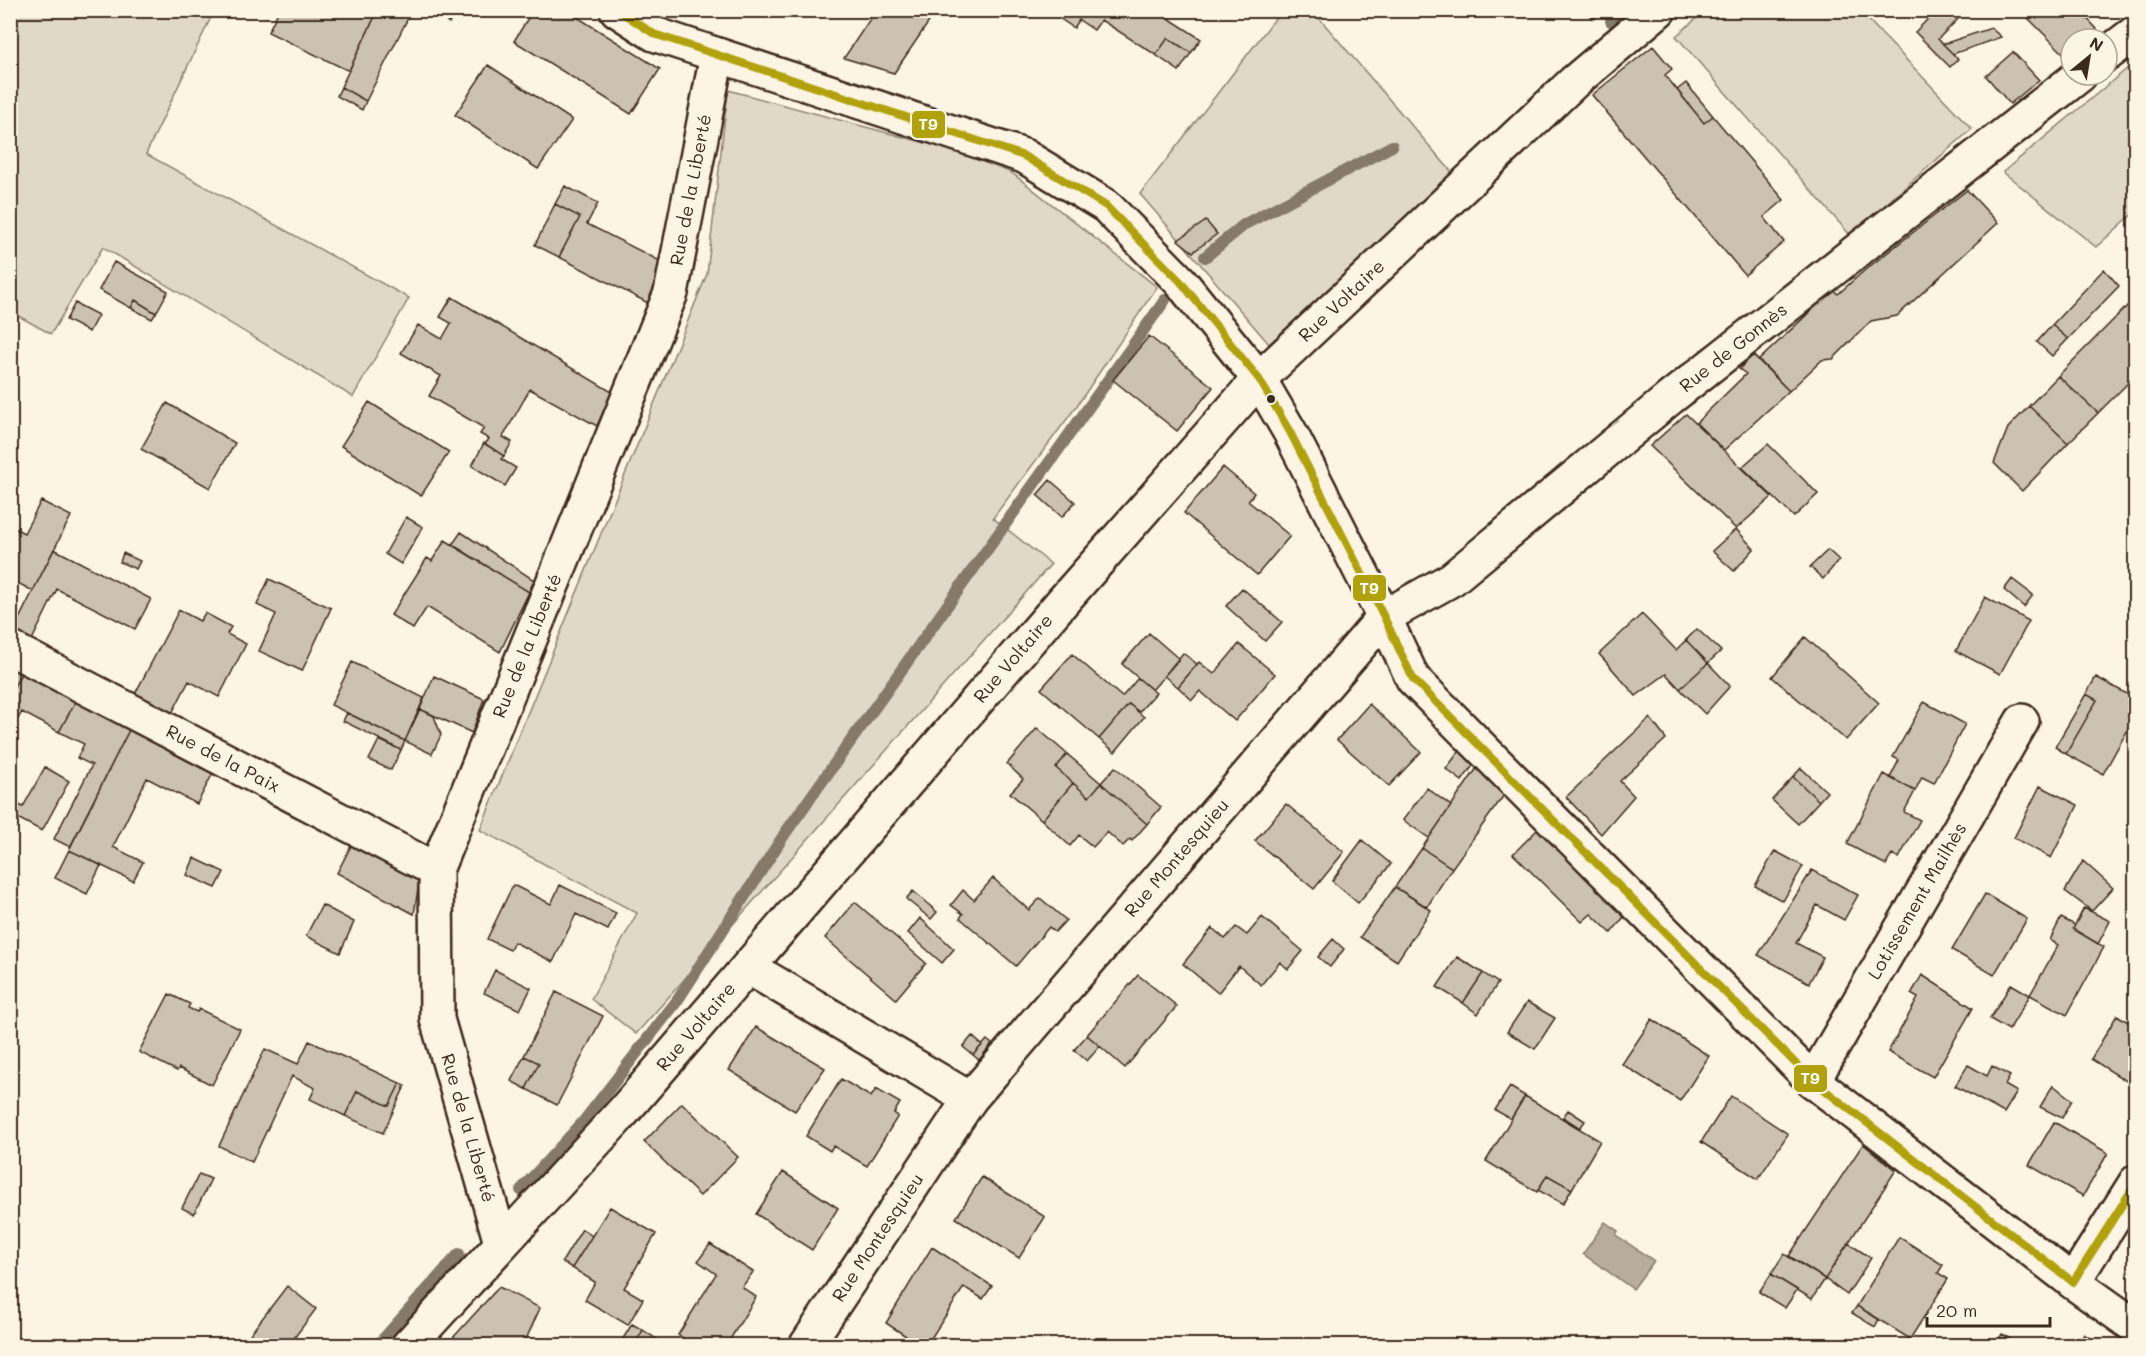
<svg xmlns="http://www.w3.org/2000/svg" width="2146" height="1356" font-family="Mali,sans-serif">
<style>
.green{fill:#e0d8c8;stroke:#8e8173;stroke-width:1.5}
.water{fill:#b7ad9e;stroke:#85796b;stroke-width:1.5}
.lines{fill:none;stroke-linecap:round;stroke-linejoin:round}
.stream{stroke:#85796b;stroke-width:12}
.building{fill:#ccc2b3;stroke:#3b2a1e;stroke-width:1.5}
.minor-casing{stroke:#3b2a1e;stroke-width:38}
.minor{stroke:#fcf5e5;stroke-width:33}
.bus-1-casing{stroke:#fcf5e5;stroke-width:12}
.bus-1{stroke:#b1a20c;stroke-width:8}
.bus-dot{fill:#3b2a1e;stroke:#fcf5e5;stroke-width:2}
.labels{text-anchor:middle;stroke-width:5;stroke-linejoin:round;paint-order:stroke}
.street-label{font-size:18px;fill:#3b2a1e;stroke:#fcf5e5}
.line-badge{stroke:#fcf5e5;stroke-width:2}
.badge-label{font-size:16px;text-anchor:middle;font-weight:bold;fill:#fff}
</style>
<rect width="100%" height="100%" fill="#fcf5e5"/>
<filter id="ink" filterUnits="userSpaceOnUse"><feTurbulence type="fractalNoise" baseFrequency=".0167" numOctaves="2"/><feDisplacementMap in="SourceGraphic" scale="12" xChannelSelector="R" yChannelSelector="G"/><feConvolveMatrix kernelMatrix="1 2 1 2 8 2 1 2 1" color-interpolation-filters="sRGB"/></filter>
<g filter="url(#ink)">
<path class="green" d="M10,11h204l-68,143 263,144 -56,99 -250,-150 -52,87 -40,-22z
M1281,11h32l144,167 -188,166 -129,-150z
M1705,11h155l112,118 -122,106 -174,-199z
M2135,62v150l-39,35 -93,-75z
M728,90l227,61 57,22 145,114 -81,120 -83,111 58,46 -415,470 -45,-35 46,-86 -157,-83 227,-556z"/>
<path class="water" d="M1605,1222l13,9 -2,4 38,26 -21,28 -50,-35z"/>
<g class="lines">
<path class="stream" d="M1611,21l13,-11
M1205,257l40,-33 147,-78
M521,1190l63,-69 93,-120 109,-169 379,-532
M377,1346l82,-92"/>
</g>
<path class="building" d="M279,10h99l-29,61 -81,-39z
M378,10h27l5,4 -44,87 -25,-14z
M428,10h30l-9,13z
M533,10h33l94,59 -29,45 -117,-73z
M876,10h61l-43,63 -50,-15z
M1047,10h109l45,29 -10,14 -23,-15 -12,17 -55,-35 -7,10 -15,-10 -5,8z
M1585,10h20l-11,9z
M1937,10h30l-29,29 20,20 -8,8 -35,-35z
M2020,10h59l18,19 -10,10h-16v16l-3,3z
M1991,28l10,9 -48,17 -10,-10z
M1168,38l23,15 -12,18 -23,-16z
M1653,46l19,23 -7,6 39,48 9,-7 71,84 -20,17 20,25 -39,33 -153,-180z
M2013,52l26,28 -29,24 -24,-28z
M488,65l84,55 -34,49 -83,-54z
M1686,83l27,33 -9,7 -27,-33z
M341,87l25,14 -4,9 -25,-14z
M565,186l33,17 -11,21 81,41 -20,38 -89,-46 21,-40 -25,-13z
M1967,190l31,33 -101,93 -26,5 -38,38 -11,1 -33,31 -30,-31 74,-70 5,4 27,-24z
M555,204l25,13 -21,40 -24,-12z
M1206,221l11,13 -24,18 -15,-12z
M114,262l54,29 -12,22 -21,-13 -4,8 -32,-18z
M2104,269l15,17 -51,53 -16,-14z
M2136,294v81l-38,38 -40,-37 74,-75 -2,-2z
M452,297l160,95 -15,34 -67,-37 -27,48 9,5 -8,14 -19,-12 4,-5 -9,-5 4,-6 -55,-32 12,-20 -40,-23 17,-28 24,14 9,-16 -11,-6z
M135,300l21,13 -4,6 -21,-11z
M75,303l23,12 -9,17 -23,-12z
M2052,325l16,14 -16,17 -15,-14z
M1149,336l64,51 -36,44 -64,-51z
M1753,355l36,36 -65,59 -28,-27 50,-49 -7,-5z
M2058,376l40,37 -30,30 -39,-37z
M369,402l80,50 -28,44 -80,-50z
M167,403l68,40 -25,45 -69,-39z
M2029,406l39,37 -46,48 -28,-28 14,-35z
M1686,414l86,83 -36,32 -86,-83z
M484,443l20,13 -3,3 15,9 -11,18 -33,-20z
M1768,444l50,50 -24,23 -52,-50z
M1223,467l31,26 -6,8 42,35 -33,39 -73,-62z
M1050,480l25,22 -13,15 -25,-22z
M41,501l30,15 -38,75 -23,-12v-53l14,7z
M406,517l17,10 -22,37 -16,-10z
M1736,529l18,20 -20,22 -22,-20z
M461,532l73,48 -5,12 -77,-47z
M445,540l84,52 -29,60 -73,-45 -14,22 -22,-14 36,-57 5,3z
M54,549l97,50 -16,30 -78,-40 -26,53 -19,-9z
M1828,550l11,10 -16,19 -13,-12z
M123,553l17,8 -4,8 -16,-7z
M269,579l62,29 -29,63 -43,-20 17,-37 -19,-9z
M2012,579l21,16 -9,12 -20,-17z
M1242,588l40,34 -17,19 -39,-35z
M1985,597l44,24 -29,53 -44,-23z
M179,610l21,11 5,-8 26,14 -4,7 19,10 -27,53 -30,-16 -18,34 -37,-19z
M1642,614l34,36 10,-10 22,23 -28,26 -14,-15 -30,22 -37,-42z
M1697,629l24,22 -13,12 -22,-23z
M1149,633l30,26 -27,31 -30,-26z
M1805,637l74,66 -33,37 -74,-63z
M1239,644l36,30 -40,47 -35,-30 -8,9 -14,-13 21,-25 15,12z
M1183,653l14,11 -19,23 -14,-11z
M1072,654l50,43 16,-19 18,15 -17,19 -10,-8 -30,35 -58,-50z
M10,661l14,7 -14,26z
M352,662l72,36 -19,43 -74,-36z
M1708,663l22,23 -25,28 -25,-25z
M24,668l54,29 -19,35 -37,-20 -12,21v-39z
M434,676l50,23 -12,34 -52,-24z
M2096,677l40,22v16l-33,59 -37,-20 31,-54 -11,-6z
M2086,694l11,6 -31,54 -11,-7z
M78,697l54,27 -62,123 -16,-8 38,-74 -15,-7 7,-14 -25,-12z
M1924,702l41,22 -31,59 -12,-6 -7,14 -25,-13 9,-18 -6,-3z
M1129,704l15,13 -29,35 -16,-13z
M1369,704l52,48 -32,34 -52,-46z
M420,709l14,7 7,19 -9,19 -27,-13z
M347,713l58,28 -4,9 -58,-29z
M1650,718l16,21 -46,42 14,15 -33,38 -35,-37z
M132,724l84,43 -19,37 -50,-26 -34,69 30,15 -10,19 -64,-31z
M1037,728l30,26 -11,14 17,15 -31,37 -32,-27 13,-14 -16,-15z
M379,740l22,10 -10,20 -22,-10z
M1460,750l14,14 -12,17 -16,-12z
M1067,754l34,29 -12,14 -33,-29z
M45,767l24,14 -27,50 -32,-17v-4l5,-7 8,4z
M1115,767l46,40 -14,17 -46,-41z
M1477,768l27,27 -52,73 -30,-20z
M1801,768l26,24 -8,9 -26,-24z
M1884,774l31,17 -11,21 16,8 -21,38 -7,-4 -6,11 -39,-21z
M1793,777l26,24 -21,23 -26,-24z
M1073,783l16,14 12,-14 46,41 -15,17 -2,-2 -7,7 -16,-14 -14,15 -14,-12 -9,11 -28,-26z
M2040,786l38,19 -27,53 -37,-20z
M1427,788l24,18 -22,32 -26,-18z
M1286,804l58,48 -30,37 -59,-48z
M1539,828l89,84 -17,21 -20,-19 -9,8 -69,-68z
M354,840l66,36 -6,38 -77,-41z
M1362,840l29,24 -33,39 -26,-22z
M1422,848l30,20 -25,39 -32,-20z
M69,850l32,15 -14,29 -32,-16z
M1775,851l28,15 -20,35 -28,-15z
M194,858l30,14 -8,16 -29,-13z
M2083,861l30,27 -21,23 -27,-20z
M1812,870l46,25 -14,25 -27,-15 -21,38 27,14 -14,26 -51,-28z
M993,878l36,32 11,-12 26,22 -11,12 -6,-5 -33,39 -56,-48 3,-4 -12,-9 12,-15 11,10z
M513,885l38,19 9,-19 56,28 -8,17 -32,-16 -23,48 -39,-20 -4,8 -23,-11z
M1395,887l36,23 -34,51 -37,-24z
M913,891l24,21 -6,7 -25,-20z
M1985,894l42,25 -33,56 -42,-25z
M855,902l71,61 -30,36 -71,-61z
M322,905l32,17 -14,31 -34,-17z
M2084,908l26,13 -12,23 -25,-15z
M1262,917l41,34 -15,18 -8,-7 -19,23 -22,-19 -21,27 -35,-29 29,-36 13,11 11,-12 11,8z
M920,918l34,31 -12,14 -34,-30z
M2061,918l14,7 -2,4 31,18 -37,68 -37,-20 28,-50 -8,-5z
M1333,939l11,10 -14,18 -12,-10z
M1457,957l26,16 -20,30 -26,-16z
M495,970l36,18 -11,22 -36,-17z
M1483,973l15,10 -20,31 -15,-11z
M1138,975l39,31 -52,62 -38,-33z
M1922,975l51,33 -40,69 -45,-25 30,-54 -7,-4z
M2011,984l19,11 -21,35 -19,-11z
M556,992l47,24 -46,89 -31,-16 13,-26 -15,-7z
M169,994l21,10 -2,4 9,4 2,-3 41,20 -28,56 -33,-17 -2,3 -38,-19z
M1527,1002l28,16 -20,31 -28,-17z
M2117,1015l19,12v60l-45,-28z
M1652,1019l57,37 -29,45 -58,-37z
M756,1027l69,41 -30,43 -66,-41z
M1087,1035l13,11 -13,15 -13,-11z
M972,1036l10,9 -9,10 -10,-8z
M987,1040l5,4 -13,16 -6,-5z
M309,1041l91,42 -11,23 -32,-15 -12,25 -35,-17 5,-11 -23,-12 -40,86 -33,-16 46,-97 33,15z
M524,1056l15,7 -13,26 -15,-8z
M1968,1065l19,11 5,-10 18,10 -5,9 12,7 -13,21 -49,-27z
M841,1079l30,18 5,-8 24,14 -6,10 4,3 -31,50 -34,-20 -3,5 -24,-15z
M400,1083l5,3 -22,47 -38,-17 12,-25 32,15z
M2053,1085l19,15 -10,18 -22,-11z
M1510,1087l15,9 -14,23 -16,-9z
M1525,1096l75,45 -28,48 -25,-14 -10,17 -51,-31z
M1731,1096l57,38 -30,45 -57,-37z
M682,1103l56,54 -38,39 -56,-54z
M1568,1110l17,11 -5,7 -17,-11z
M2054,1122l54,31 -25,43 -54,-31z
M1863,1144l33,26 -71,109 -36,-23z
M783,1172l55,36 -26,42 -56,-36z
M199,1174l12,5 -17,35 -12,-6z
M1547,1175l25,14 -9,15 -25,-14z
M982,1177l63,40 -26,41 -63,-40z
M610,1207l46,27 -32,54 19,11 -15,26 -43,-25 10,-18 -23,-14z
M582,1229l10,7 -20,32 -10,-6z
M1899,1237l44,28 -5,8 10,6 -38,60 -53,-33z
M1848,1243l23,15 -24,37 -22,-16z
M710,1244l43,28 -11,15 14,10 -30,49h-31l-17,-11 38,-61 -18,-13z
M932,1247l60,39 -9,13 -19,-12 -38,59h-5l-35,-23z
M1784,1254l41,25 -13,20 -41,-25z
M1771,1274l26,16 -12,18 -26,-16z
M287,1286l29,23 -28,37h-47z
M499,1287l41,21 -17,38h-65l-8,-5z
M1857,1306l22,13 -4,8 -23,-14z
M632,1324l11,6 -9,16h-6l-7,-4z
M643,1330l24,16h-33z
M2002,1334l19,12h-26z
M2084,1334l17,12h-24z"/>
<g class="lines">
<defs>
<g id="minor">
<path d="M617,10l37,24 370,122 82,50 74,75 79,98 31,53 94,185 29,62 400,402 260,201 63,45"/>
<path d="M2107,54l29,-22"/>
<path id="s1" d="M10,648l426,222"/>
<path d="M748,967l222,132"/>
<path id="s2" d="M1813,1081l209,-360"/>
<path id="s3" d="M501,1243l-64,-224 -1,-149 235,-577 46,-238"/>
<path d="M2073,1282l63,-100"/>
<path id="s4" d="M408,1346l214,-233 441,-512 196,-222 315,-297 85,-72"/>
<path id="s5" d="M806,1346l164,-247 414,-482 68,-38 218,-181 410,-323"/>
</g>
</defs>
<use href="#minor" class="minor-casing"/>
<use href="#minor" class="minor"/>
<defs>
<path id="bus-1" d="M618,10l36,24 370,122 82,50 74,75 79,98 31,53 94,185 29,62 400,402 260,201
M2073,1282l63,-99"/>
</defs>
<use href="#bus-1" class="bus-1-casing"/>
<use href="#bus-1" class="bus-1"/>
</g>
</g>
<circle class="bus-dot" cx="1271" cy="399" r="5"/>
<g class="labels">
<g class="street-label">
<text dy="6" stroke="none"><textPath href="#s3" startOffset="1110">Rue de la Liberté</textPath></text>
<text dy="6" stroke="none"><textPath href="#s4" startOffset="1402">Rue Voltaire</textPath></text>
<text dy="6" stroke="none"><textPath href="#s5" startOffset="1374">Rue de Gonnès</textPath></text>
<text dy="6" stroke="none"><textPath href="#s3" startOffset="624">Rue de la Liberté</textPath></text>
<text dy="6" stroke="none"><textPath href="#s4" startOffset="916">Rue Voltaire</textPath></text>
<text dy="6" stroke="none"><textPath href="#s1" startOffset="240">Rue de la Paix</textPath></text>
<text dy="6" stroke="none"><textPath href="#s5" startOffset="614">Rue Montesquieu</textPath></text>
<text dy="6" stroke="none"><textPath href="#s2" startOffset="208">Lotissement Mailhès</textPath></text>
<text dy="6" stroke="none"><textPath href="#s4" startOffset="430">Rue Voltaire</textPath></text>
<text transform="translate(468 1128) rotate(74)" y="6">Rue de la Liberté</text>
<text dy="6" stroke="none"><textPath href="#s5" startOffset="130">Rue Montesquieu</textPath></text>
</g>
</g>
<g class="line-badge">
<rect x="911" y="110" width="35" height="29" rx="6" fill="#b1a20c"/>
<rect x="1352" y="574" width="35" height="28" rx="6" fill="#b1a20c"/>
<rect x="1793" y="1064" width="35" height="29" rx="6" fill="#b1a20c"/>
</g>
<g class="badge-label">
<text x="928" y="130">T9</text>
<text x="1369" y="594">T9</text>
<text x="1810" y="1084">T9</text>
</g>
<rect width="2146" height="1356" fill="none" stroke="#fcf5e5" stroke-width="36"/>
<rect x="18" y="18" width="2110" height="1320" fill="none" stroke="#3b2a1e" stroke-width="2" filter="url(#ink)"/>
<g transform="translate(2089 57) rotate(30)"><circle r="28" fill="#fcf5e5" stroke="#afa495" stroke-width="1.5"/>
<path d="M0-4.5L10 22L0 15L-10 22Z" fill="#3b2a1e"/>
<text y="-9" font-size="16" font-weight="bold" text-anchor="middle" fill="#3b2a1e">N</text>
</g>
<path d="M1927 1317v9h123v-9" fill="none" stroke="#3b2a1e" stroke-width="3"/>
<text x="1936" y="1317" font-size="18" fill="#3b2a1e" stroke="#fcf5e5" stroke-width="4.5" paint-order="stroke">20 m</text>
</svg>
